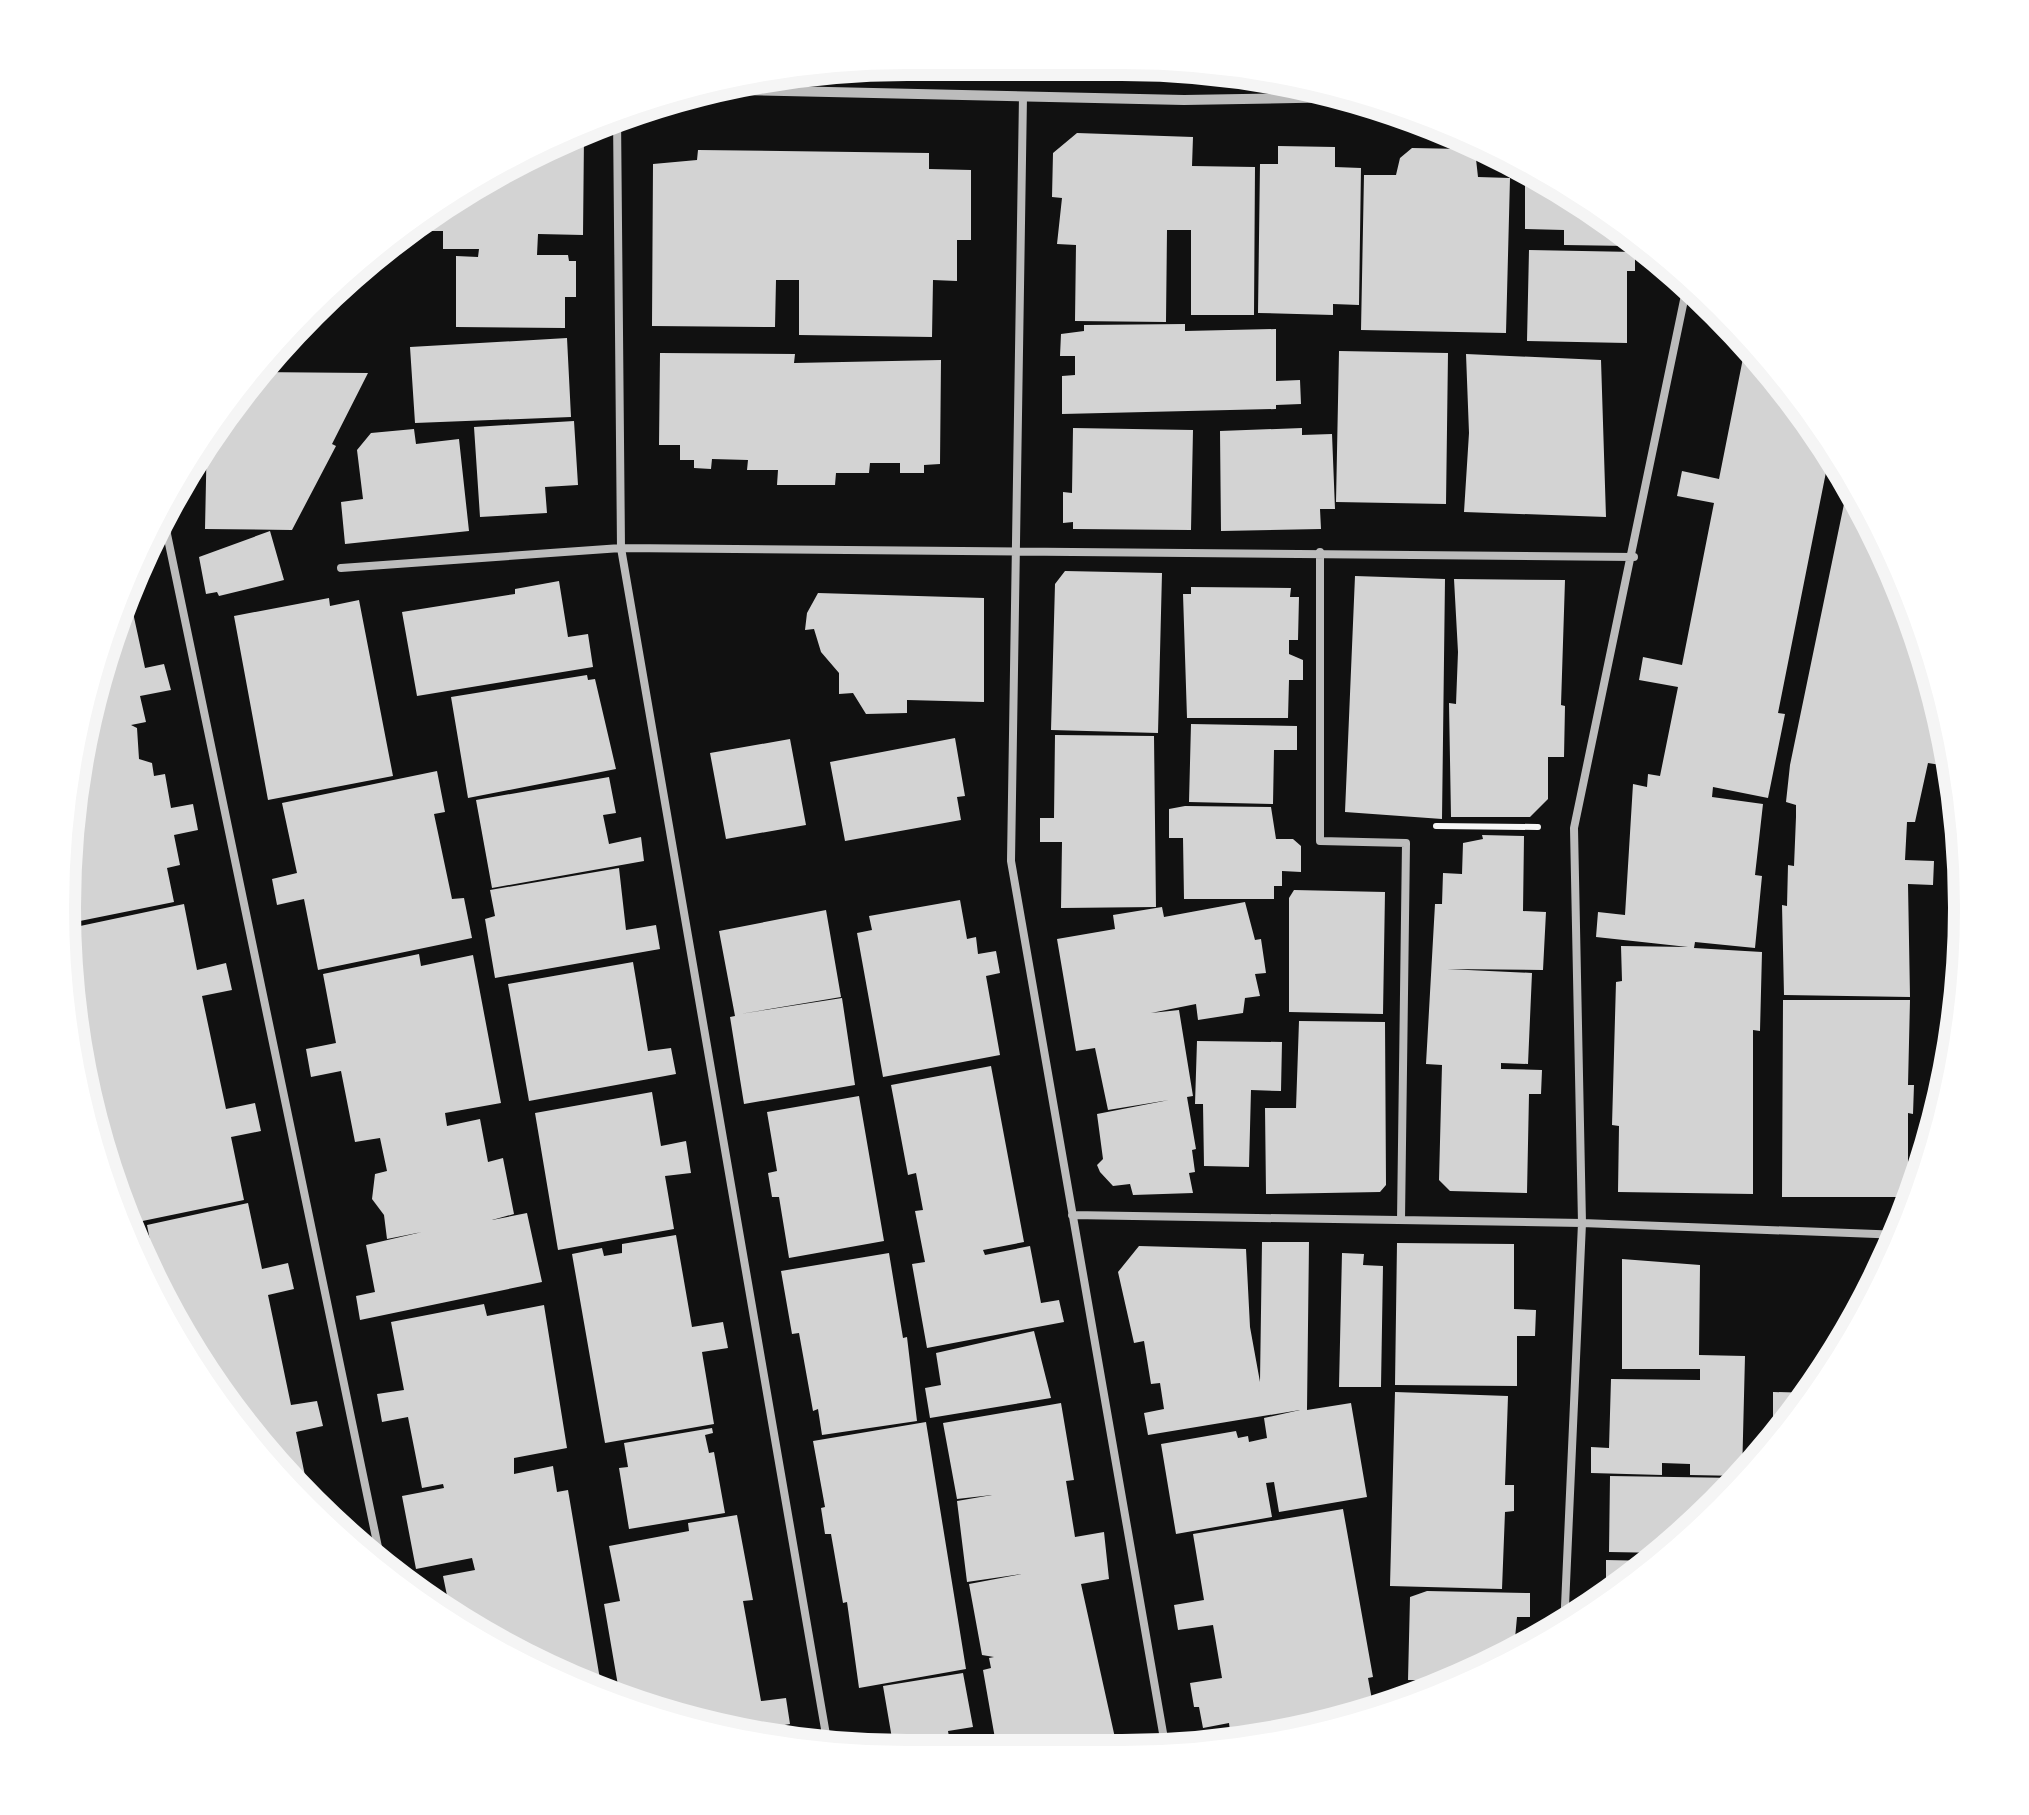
<svg xmlns="http://www.w3.org/2000/svg" width="2029" height="1815" font-family="'Asap Condensed',sans-serif">
<style>
.building{fill:#d3d3d3}
.lines{fill:none;stroke-linecap:round;stroke-linejoin:round}
.path{stroke:#f5f5f5;stroke-width:6}
.service{stroke:#bcbcbc;stroke-width:8}
.minor{stroke:#bcbcbc;stroke-width:10}
.rim{fill:none;stroke:#f5f5f5;stroke-width:12}
</style>
<rect width="100%" height="100%" fill="#111"/>
<path class="building" d="M575,130l1,6h8l-1,99 -45,-1 -1,21h31l1,6h7v36h-11v31l-109,-1v-71l22,1 1,-8h-36v-18h-49l138,-86z
M1077,133l116,4 -1,29 63,1 -1,148h-63v-85h-24l-1,92 -91,-1 1,-76 -19,-1 5,-46 -10,-1 1,-44z
M1278,146l57,1v20l26,1 -2,137 -26,-1v11l-75,-2 2,-149h18z
M1412,148l51,1 13,10 2,18 32,1 -4,155 -145,-3 3,-155h32l4,-17z
M698,150l231,3v16l42,1v70h-14v41l-24,-1 -1,57 -133,-2v-55h-23l-1,47 -123,-1 1,-162 44,-4z
M1525,164l22,8 82,59v15l-65,-1v-15l-39,-1z
M1529,250l106,2v19h-8v72l-100,-2z
M1185,324v7l91,-2v52l24,-1 1,24 -25,1v4l-214,5v-38l13,-1v-19h-15l1,-22 23,-3v-6z
M567,338l4,79 -156,6 -5,-76z
M1747,338l49,53 35,56 -53,266 7,1 -17,84 -55,-11 -1,10 51,7 -8,71 7,1 -7,72 -60,-6 -1,6 68,4 -2,79 -7,-1v164l-135,-2 1,-66 -7,-1 4,-143 6,-1 -1,-35 67,1 -92,-10 2,-25 27,3 8,-131 14,3 1,-13 12,2 18,-89 -39,-7 4,-23 39,8 32,-162 -37,-7 5,-25 37,8z
M1339,351l109,2 -2,151 -110,-2z
M660,353l135,1 -1,9 147,-3 -1,104 -16,1v8h-24v-10h-30l-1,10h-33l-1,12h-58l1,-15h-31l1,-10 -36,-1 -1,10 -17,-1v-8h-14v-15h-21z
M1466,354l135,6 5,157 -142,-5 5,-79z
M251,372l117,1 -36,71 4,2 -44,84 -87,-1 2,-97 27,-42z
M574,421l4,64 -33,2 2,26 -67,4 -6,-90z
M1073,428l120,2 -2,100 -118,-1v-7l-10,1v-31l9,1z
M1302,428v7l30,-1 3,75h-15l1,20 -100,2 -1,-100z
M414,429l2,15 43,-5 10,92 -124,13 -4,-42 22,-3 -6,-49 14,-17z
M1852,481l32,51 55,146 -8,44 18,6 -2,38 -19,-3 -13,59h-8l-2,38 29,1 -1,24 -25,-1 2,113 -126,-2 -2,-90 5,1 1,-41 6,1 2,-49v-12l-10,-3 4,-37 54,-261h4z
M148,528l-1,50h-18l16,-46z
M270,531l14,49 -65,16 -2,-4 -11,2 -7,-37z
M1065,571l97,2 -4,160 -107,-3 4,-146z
M1355,576l90,3 -3,240 -97,-7z
M1454,579l111,1 -4,125 4,1 -1,51h-16v42l-18,18h-79l-2,-114 7,1 2,-52z
M559,581l9,56 20,-3 5,33 -176,29 -15,-84 113,-18v-5z
M1191,587l100,1 -1,9h9l-1,43h-9v14l14,6v20h-14l-1,38h-101l-4,-124h8z
M818,593l166,5v104l-77,-2v13l-41,1 -13,-21 -14,1v-21l-18,-21 -7,-23 -9,1 2,-17z
M329,598l1,8 29,-6 34,176 -125,24 -34,-184z
M132,608l13,60 19,-4 7,26 -31,6 6,26 -15,3 6,3 2,31 13,4 2,13 11,-2 6,34 22,-4 5,26 -24,5 6,30 -13,3 7,34 -104,21 -11,-34 15,-148 44,-130z
M587,675l1,5 7,-1 21,90 -148,29 -17,-101z
M1191,724l106,2v24h-23l-1,54 -84,-2z
M1055,735l99,1 2,171 -95,1 1,-66h-22v-24h14z
M955,738l10,58 -8,1 4,23 -116,21 -15,-79z
M790,739l16,86 -80,14 -16,-86z
M437,771l8,41 -11,2 18,85 12,-1 8,40 -154,32 -14,-71 -27,6 -5,-26 25,-6 -15,-70z
M609,777l7,36 -13,2 6,29 32,-7 3,24 -152,27 -16,-88z
M1185,806l86,1 5,32h17l8,7v26l-19,-1v15h-8v13h-90l-1,-61h-14v-29z
M1482,835l42,1 -1,75 23,1 -3,58 -96,-1 85,4 -4,91 -27,-1v6l41,1 -1,24h-12l-2,99 -77,-2 -11,-11 3,-115 -16,-1 9,-160h7l1,-31 19,1 1,-31 20,-4z
M619,868l7,62 30,-5 4,24 -165,29 -10,-59 10,-3 -5,-26z
M1294,890l91,2 -2,122 -94,-2v-114z
M960,900l7,39 9,-2 2,17 18,-3 4,22 -14,3 14,79 -117,22 -26,-144 15,-3 -3,-14z
M1245,902l10,38 6,-1 5,34 -11,1 5,22 -15,2 -2,15 -45,7 -2,-16 -45,9 28,-3 14,86 -6,1 9,52 -4,1 3,22 -6,1 4,20 -60,2 -3,-11 -17,2 -13,-14 -3,-7 6,-6 -6,-45 72,-14 -61,10 -13,-62 -19,3 -19,-112 58,-10 -2,-14 49,-8 2,10z
M184,904l13,66 29,-7 6,27 -30,6 24,113 29,-6 6,28 -30,6 13,63 -116,24 -62,-295z
M826,910l15,87 -101,17 102,-16 13,87 -111,19 -14,-87 5,-1 -16,-85z
M419,954l2,12 52,-11 28,148 -56,10 2,13 33,-7 8,43 15,-4 11,56 -22,6 35,-7 15,69 -182,38 -4,-24 19,-4 -9,-47 56,-13 -35,7 -3,-24 -12,-16 3,-25 12,-3 -7,-33 -25,4 -14,-71 -30,6 -5,-28 30,-6 -13,-69z
M633,962l15,89 23,-3 5,26 -147,27 -21,-117z
M1783,1000h127l-2,85h6l-1,29 -5,-1v84h-126z
M1299,1021l86,1 1,163 -6,7 -114,2 -1,-86h31z
M1197,1041l85,1 -1,49 -30,-1 -2,77 -45,-1 -1,-62h-8z
M991,1066l33,176 -41,8 2,5 45,-9 11,57 18,-3 5,22 -137,26 -15,-84 13,-2 -10,-51 8,-1 -7,-37 -8,2 -17,-90z
M652,1092l9,54 25,-5 5,32 -26,3 9,53 -116,21 -23,-137z
M859,1096l25,145 -95,17 -10,-61h-7l-4,-24 9,-2 -10,-59z
M248,1203l14,66 26,-6 6,26 -26,6 23,110 26,-4 6,25 -27,6 14,68 -6,1 -36,-33 -119,-179 -7,-30 11,-3 -6,-31z
M676,1235l16,92 31,-5 5,26 -26,4 12,72 -109,19 -33,-189 30,-6 2,8 18,-3v-9z
M1262,1242h47l-2,168 44,-7 16,94 -88,15 -5,-30 -8,1 6,34 -96,17 -15,-90 75,-13 2,7 10,-2 1,6 18,-4 -3,-20 36,-8 -152,25 -4,-22 20,-4 -4,-26 -9,1 -7,-43 -10,2 -16,-71 21,-26 107,3 4,78 10,55z
M1397,1243l117,1v65l22,1 -1,26h-18v50l-122,-1z
M889,1253l14,85 4,-1 10,84 -95,14 -4,-26 -5,2 -14,-78 -7,1 -11,-63z
M1342,1253l22,1 -1,11 20,1 -2,121h-42z
M1622,1259l78,6 -1,90 46,1 -3,120 -52,-1v-11l-28,-1v12l-71,-2v-26l18,1 2,-69 89,1v-11h-78z
M484,1304l3,12 57,-11 23,143 -53,10v16l39,-8 4,26 11,-2 35,207 -71,-27 -80,-50 -9,-44 32,-6 -3,-12 -56,11 -14,-73 42,-8 -1,-4 -21,4 -14,-71 -26,5 -5,-28 27,-4 -13,-68z
M1034,1331l17,67 -121,20 -5,-30 16,-3 -5,-32z
M1395,1392l113,4 -3,89h9v26l-9,1 -3,77 -112,-3z
M1773,1392l41,1 -41,58z
M1061,1403l13,77 -8,1 9,56 29,-5 5,47 -28,5 38,172h-144l22,-6 -14,-80 8,-2 -2,-10 5,-1 -12,-2 -13,-71 53,-10 -55,8 -10,-81 35,-6 -35,4 -14,-76z
M926,1422l40,247 -107,19 -12,-86 -4,1 -12,-69h-6l-4,-26 4,-1 -12,-66z
M712,1428l1,5 -8,2 4,18 5,-1 11,61 -96,16 -10,-61 9,-1 -4,-24z
M1610,1476l128,2v11l-59,56 -14,-1v9l-56,-1z
M1343,1509l30,168 -5,1 7,38 -34,13 -109,18 -3,-24 -26,5 -4,-21h-5l-4,-24 32,-5 -9,-53 -35,5 -4,-25 30,-5 -11,-66z
M737,1515l16,85 -10,1 18,100 25,-3 4,26 -63,11 -39,-6 -67,-26 -17,-99 16,-3 -11,-55 80,-15 -1,-8z
M1606,1560l49,1v6l-49,36z
M1427,1591l103,2v24h-13l-4,43 -46,21 -59,-1 2,-83z
M963,1673l10,54 -25,4 4,23 -57,2 -12,-70z
M1408,1686h45v1l-46,17z"/>
<g class="lines">
<path class="path" d="M1436,826l102,1"/>
<path class="service" d="M1278,73l5,23
M1023,96l-12,765 156,895
M617,116l4,432 208,1204
M169,494l-2,40 217,1042
M1320,552v289l86,2 -5,377
M341,568l280,-20 1013,9
M1956,1055l3,-204 6,-29
M1072,1215l510,8 320,12
M1564,1629l18,-406 -8,-395 115,-552"/>
<path class="minor" d="M697,89l487,11 164,-3"/>
</g>
<path d="M0 0H2029V1815H0ZM907 75H1122A832 832 0 0 1 1954 907V908A832 832 0 0 1 1122 1740H907A832 832 0 0 1 75 908V907A832 832 0 0 1 907 75Z" fill="#fff" fill-rule="evenodd"/>
<path class="rim" d="M907 75H1122A832 832 0 0 1 1954 907V908A832 832 0 0 1 1122 1740H907A832 832 0 0 1 75 908V907A832 832 0 0 1 907 75Z"/>
</svg>
